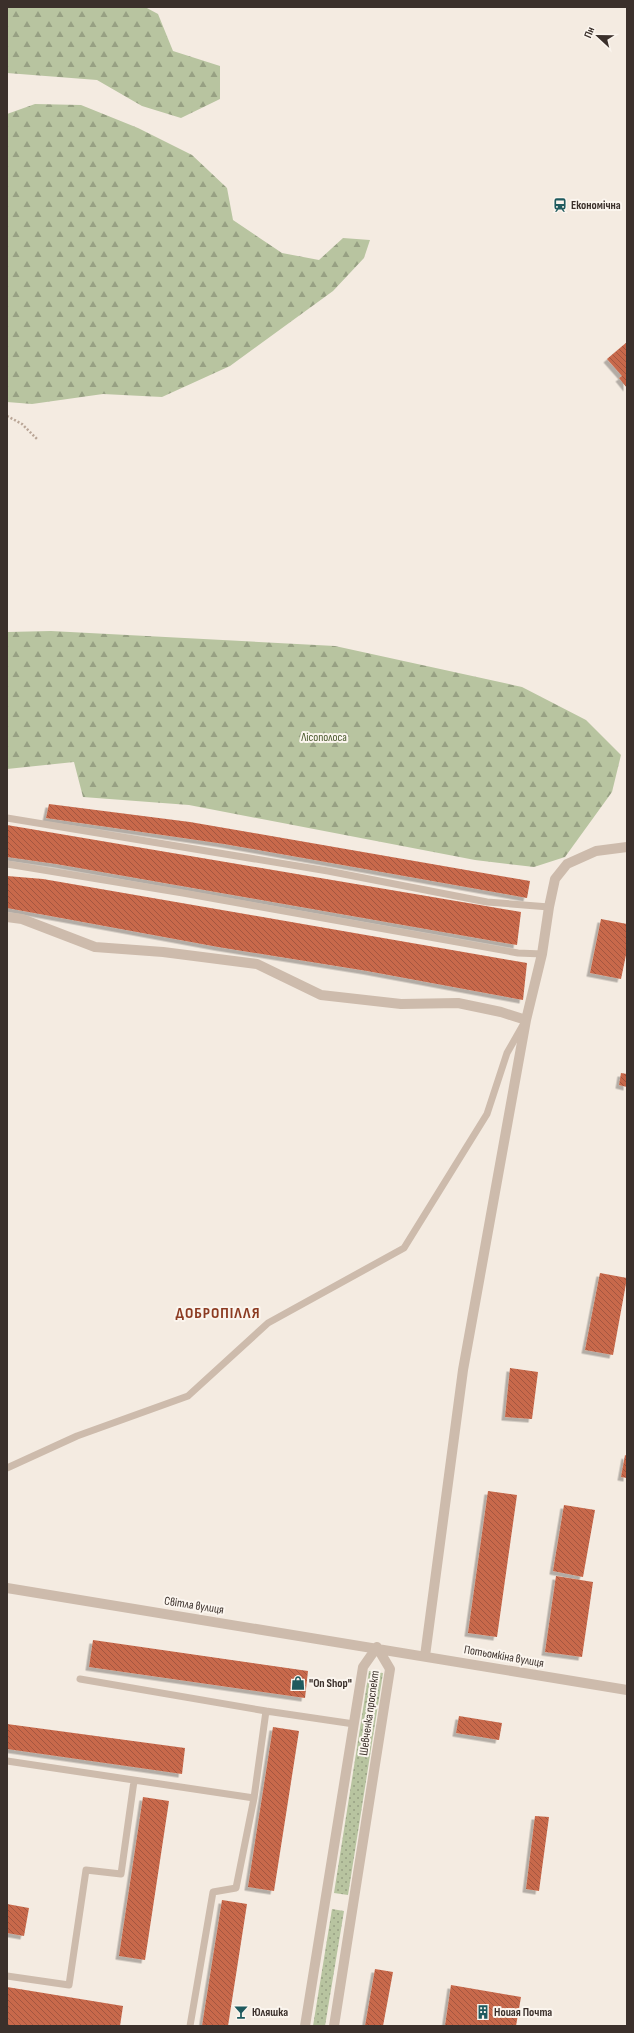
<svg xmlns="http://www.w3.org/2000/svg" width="634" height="2033" font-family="'Sofia Sans Condensed',sans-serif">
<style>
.forest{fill:url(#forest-firs)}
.garden{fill:url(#garden-dots)}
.building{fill:url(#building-back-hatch);filter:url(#shadow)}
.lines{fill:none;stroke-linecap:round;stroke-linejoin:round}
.path{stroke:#b9a596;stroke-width:2.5;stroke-dasharray:2 2;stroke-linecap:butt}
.service{stroke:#cdbbac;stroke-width:7}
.minor{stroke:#cdbbac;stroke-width:10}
.labels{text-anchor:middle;stroke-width:4;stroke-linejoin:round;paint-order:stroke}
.poi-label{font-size:12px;font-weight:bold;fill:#3b302b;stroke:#fbf5ee;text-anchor:start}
.park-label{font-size:12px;fill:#4a5a2e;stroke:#fbf5ee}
.street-label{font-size:12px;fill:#3b302b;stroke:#fbf5ee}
.district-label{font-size:16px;font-weight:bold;letter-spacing:1px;fill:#8c3b22;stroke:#fbf5ee}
</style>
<defs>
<pattern id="forest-firs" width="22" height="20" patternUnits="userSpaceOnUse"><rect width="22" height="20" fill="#b8c4a0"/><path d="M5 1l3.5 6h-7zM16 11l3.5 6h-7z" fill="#97a083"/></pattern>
<pattern id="garden-dots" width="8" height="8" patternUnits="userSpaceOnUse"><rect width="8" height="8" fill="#b8c4a0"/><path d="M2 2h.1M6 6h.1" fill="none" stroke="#97a083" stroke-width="1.8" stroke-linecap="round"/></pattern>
<pattern id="building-back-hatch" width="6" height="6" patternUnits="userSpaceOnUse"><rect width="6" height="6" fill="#c8694b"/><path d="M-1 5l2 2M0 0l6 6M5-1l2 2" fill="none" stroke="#a4573f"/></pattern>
<filter id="shadow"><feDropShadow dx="-3.5" dy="3.5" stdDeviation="0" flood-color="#0004"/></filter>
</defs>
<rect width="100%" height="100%" fill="#f4ebe1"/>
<path class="forest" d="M7,7h138l13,7 15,37 47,15v33l-39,19 -39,-12 -45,-26 -90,-7z
M35,104l46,1 57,23 54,27 35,33 6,32 49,33 37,7 24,-22 27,2 -6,18 -31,33 -103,75 -68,31 -59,-3 -71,10 -25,-2v-288z
M51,631l284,15 187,41 64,33 35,35 -9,37 -47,65 -31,10 -59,-7 -286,-55 -106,-8 -9,-35 -67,7v-137z"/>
<path class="garden" d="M369,1671l14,2 -35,222 -14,-2z
M332,1909l12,2 -19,115h-12z"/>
<path class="building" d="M627,342v46l-8,-10 3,-2 -15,-17z
M49,804l141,18 340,59 -3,17 -303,-54 -178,-26z
M7,825l514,87 -4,33 -461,-81 -49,-7z
M7,876l36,3 484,84 -4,37 -156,-29 -149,-24 -211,-39z
M601,919l26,5v26l-6,29 -31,-6z
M621,1073l6,1v13l-8,-2z
M600,1273l27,5 -14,77 -28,-5z
M510,1368l28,4 -6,47 -27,-2z
M625,1455l2,1v22l-6,-1z
M488,1491l29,4 -20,142 -29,-4z
M564,1505l31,5 -12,67 -30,-6z
M556,1576l37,6 -11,75 -37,-5z
M93,1640l215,31 -3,27 -216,-31z
M459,1716l43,7 -3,17 -43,-7z
M7,1724l178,24 -3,26 -175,-25z
M273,1727l26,4 -25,160 -26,-4z
M143,1797l26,4 -24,159 -26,-4z
M535,1816l14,1 -10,74 -13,-2z
M222,1900l25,4 -19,122h-26z
M7,1904l22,4 -5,28 -17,-3z
M375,1969l18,3 -10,54h-18z
M451,1985l70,12 -5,29h-71z
M7,1987l116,19 -3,20h-113z"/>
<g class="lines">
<path class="path" d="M7,416l15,8 16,16"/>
<path class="service" d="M7,818l321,53 159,31 62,5
M7,864l176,29 335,60 24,1
M7,1468l70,-32 111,-40 80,-73 136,-75 83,-134 20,-61 16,-28
M80,1679l186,32
M7,1761l247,37
M7,1976l62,9 17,-115 35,4 13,-93
M190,2026l23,-134 23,-4 18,-90 12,-87 88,13"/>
<path class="minor" d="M7,917l15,2 73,28 68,5 94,12 64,31 80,9 57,-1 43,9 25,8
M7,1588l620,102
M425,1656l38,-286 63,-350 16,-66 7,-47 6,-28 12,-15 29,-13 31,-4
M305,2026l58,-359 14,-20
M334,2026l56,-357 -13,-22"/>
</g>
<defs>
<symbol id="station-bare" viewBox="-9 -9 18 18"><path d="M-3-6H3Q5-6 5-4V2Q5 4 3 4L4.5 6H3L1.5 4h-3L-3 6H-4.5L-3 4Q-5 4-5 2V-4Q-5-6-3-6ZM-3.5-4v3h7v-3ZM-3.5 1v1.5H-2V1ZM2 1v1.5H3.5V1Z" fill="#1f5a5e" stroke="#fbf5ee" stroke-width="2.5" paint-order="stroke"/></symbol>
<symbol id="shop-bare" viewBox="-9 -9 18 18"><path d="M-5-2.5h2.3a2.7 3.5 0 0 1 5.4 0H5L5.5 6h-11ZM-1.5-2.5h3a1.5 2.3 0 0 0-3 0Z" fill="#1f5a5e" stroke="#fbf5ee" stroke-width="2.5" paint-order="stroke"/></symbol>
<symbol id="bar-bare" viewBox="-9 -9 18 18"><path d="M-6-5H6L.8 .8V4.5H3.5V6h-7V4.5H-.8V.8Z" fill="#1f5a5e" stroke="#fbf5ee" stroke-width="2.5" paint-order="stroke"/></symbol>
<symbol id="building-bare" viewBox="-9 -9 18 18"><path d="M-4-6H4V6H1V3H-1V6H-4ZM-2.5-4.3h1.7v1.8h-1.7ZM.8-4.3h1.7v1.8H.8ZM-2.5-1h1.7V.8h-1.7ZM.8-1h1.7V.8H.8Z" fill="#1f5a5e" stroke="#fbf5ee" stroke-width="2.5" paint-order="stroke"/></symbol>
</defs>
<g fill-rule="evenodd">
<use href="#station-bare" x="550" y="195" width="20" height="20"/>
<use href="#shop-bare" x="288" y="1673" width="20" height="20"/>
<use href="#bar-bare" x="231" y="2002" width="20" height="20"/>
<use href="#building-bare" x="473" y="2002" width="20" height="20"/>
</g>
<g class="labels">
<g class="poi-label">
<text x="571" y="209">Економічна</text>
<text x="309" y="1687">"On Shop"</text>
<text x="252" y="2016">Юляшка</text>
<text x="494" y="2016">Ноиая Почта</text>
</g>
<g class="park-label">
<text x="324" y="741">Лісополоса</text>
</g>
<g class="street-label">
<text transform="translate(194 1605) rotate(9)" y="4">Світла вулиця</text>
<text transform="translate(504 1656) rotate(10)" y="4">Потьомкіна вулиця</text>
<text transform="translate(369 1713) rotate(-82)" y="4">Шевченка проспект</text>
</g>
<g class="district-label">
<text x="218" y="1318">ДОБРОПІЛЛЯ</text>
</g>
</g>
<rect width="634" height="2033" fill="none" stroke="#3b302b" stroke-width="16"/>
<g transform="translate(598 36) rotate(292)" stroke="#fbf5ee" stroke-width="3" paint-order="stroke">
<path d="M0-3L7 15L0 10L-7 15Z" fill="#3b302b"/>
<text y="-6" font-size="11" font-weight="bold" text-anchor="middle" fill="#3b302b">Пн</text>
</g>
</svg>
